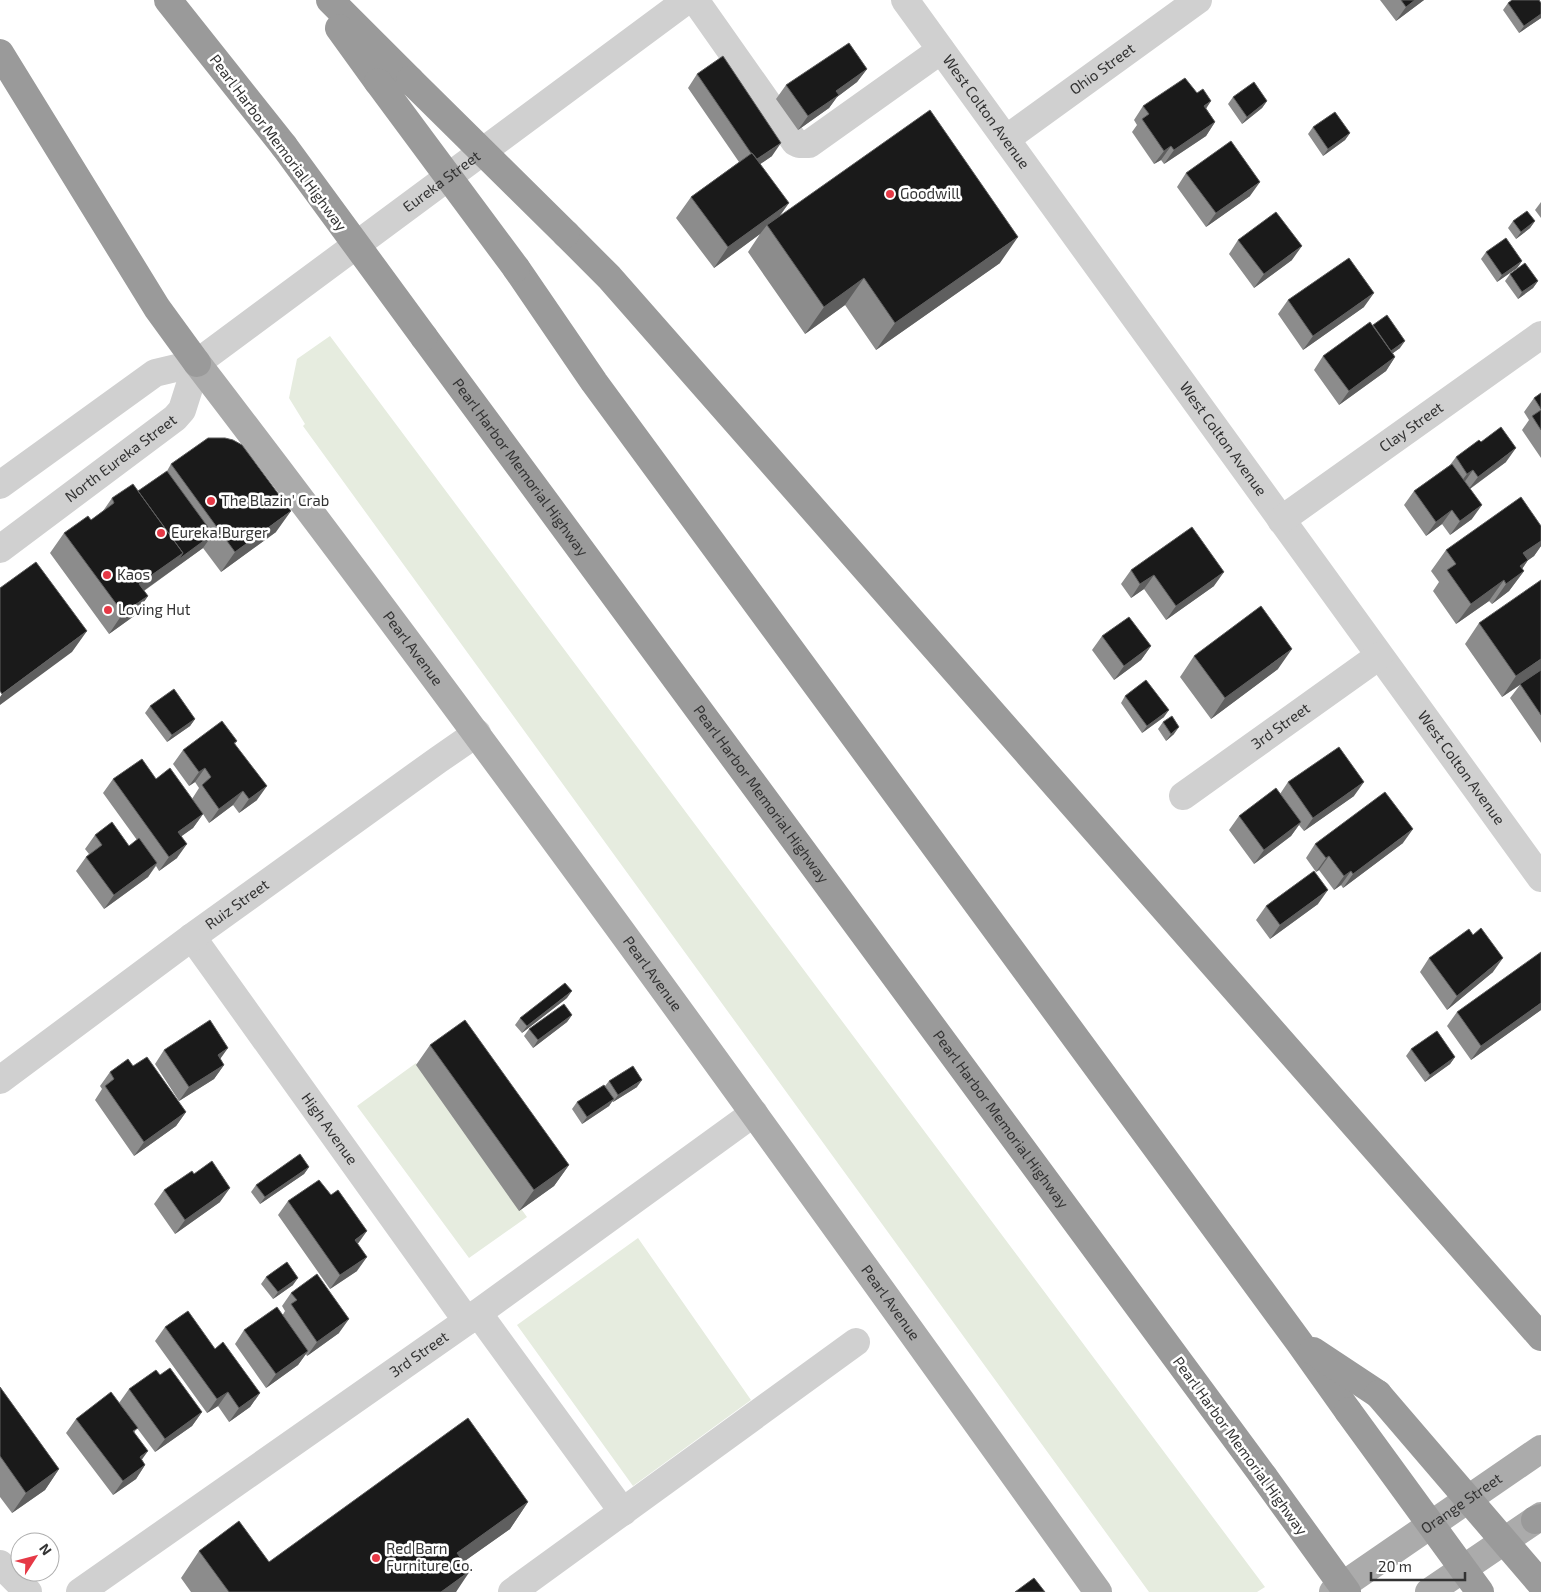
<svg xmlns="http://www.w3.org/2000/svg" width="1541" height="1592" font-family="'Exo 2',sans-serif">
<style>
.green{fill:#e6ecdf}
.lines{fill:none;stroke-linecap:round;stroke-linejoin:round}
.minor{stroke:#d0d0d0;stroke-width:28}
.major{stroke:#ababab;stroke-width:28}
.highway{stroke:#9a9a9a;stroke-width:28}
.highway-bridge{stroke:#9a9a9a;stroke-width:28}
.wall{fill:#8c8c8c}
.shaded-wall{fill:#5f5f5f}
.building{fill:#1a1a1a;stroke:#5f5f5f}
.poi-dot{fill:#e63946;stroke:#fff;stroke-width:2}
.labels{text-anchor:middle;stroke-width:5;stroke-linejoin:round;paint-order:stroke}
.street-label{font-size:15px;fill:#333;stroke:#fff}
.poi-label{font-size:15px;fill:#333;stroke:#fff;text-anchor:start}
</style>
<rect width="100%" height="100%" fill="#fff"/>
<path class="green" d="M330,336l935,1251 -8,5h-108l-846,-1166 2,-2 -16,-26 8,-39z
M416,1063l111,154 -58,41 -112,-152z
M638,1238l113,162 -118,86 -116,-161z"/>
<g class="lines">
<g class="minor">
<path d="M695,0l100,142 4,2h10l132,-94"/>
<path id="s1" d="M905,0l636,878"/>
<path id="s2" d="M1006,139l192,-139"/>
<path id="s3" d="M0,485l155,-112 42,-10 490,-363"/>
<path id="s4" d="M1281,520l260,-185"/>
<path id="s5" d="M0,549l175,-131 7,-8 15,-47"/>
<path id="s6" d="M1183,796l196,-140"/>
<path id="s7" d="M192,937l275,384"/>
<path id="s8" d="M0,1080l192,-143 246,-177 39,-27"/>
<path d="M478,1313l145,199"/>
<path d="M0,1564l28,28"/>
<path id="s9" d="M80,1592l387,-271 287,-208"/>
<path d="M512,1592l344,-250"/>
</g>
<g class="major">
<path id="s10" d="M197,363c309,403 605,816 901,1229"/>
<path id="s11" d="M1333,1592l208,-143"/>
<path d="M1429,1592l112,-76"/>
</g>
<g class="highway">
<path d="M168,0l116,146"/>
<path d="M330,0l80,80"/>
<path d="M339,28l39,54"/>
<path d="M0,53l157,255 40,55"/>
<path d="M566,234l43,43 932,1060"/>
<path d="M516,268l78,114 705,960 49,69"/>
<path id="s12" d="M424,337l840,1140"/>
<path d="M1313,1351l65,43"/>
<path d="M1535,1520l6,-2"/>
</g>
<path class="highway-bridge" d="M410,80l156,154
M378,82l138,186
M284,146l140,191
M1378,1394l163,190
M1348,1411l132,181
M1264,1477l83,115"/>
</g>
<path class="wall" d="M1380,0h44l-28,21z
M1508,3h33v15l-22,15 -16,-23z
M867,69l-10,13 -20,15 -8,11 -31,22 -22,-31 10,-14z
M697,74l75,82 -12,8 20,51 220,48 -124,87 -31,-45 -40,29 -57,-82 12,-18 -46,34 -38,-50 15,-21 48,-35 -51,-74z
M1233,97l34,4 -5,7 -20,16 -14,-20z
M1143,106l63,2 9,14 -9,14 -42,28 -3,-4 -7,4 -22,-32 5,-7 -3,-5z
M1313,127l37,6 -5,7 -22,16 -15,-22z
M1186,173l64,23 -44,31 -29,-40z
M1541,202v16l-6,-8z
M1513,221h22l-5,7 -14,11 -8,-11z
M1238,240l54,20 -38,28 -25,-34z
M1486,252l36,9 -5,7 -20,14 -16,-23z
M1510,274l28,7 -5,7 -15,11 -13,-18z
M1288,300l76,7 -61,43 -25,-36z
M1373,325l27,23 -7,5 2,4 -9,14 -47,34 -25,-35 9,-14z
M1541,393v65l-19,-28 7,-10 -5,-8 10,-14z
M1481,442l25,20 -36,27 2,30 -22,16 -8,-11 -16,12 -22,-31 10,-14 36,-26 6,-8z
M171,464l105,68 -55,40 -18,-24 -59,43 4,5 -14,20 -25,18 -59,-81 14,-20 27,-13 12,-9 9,-13 26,-7 29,-20z
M1541,526v20l-7,10 -6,4 -6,9 2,2 -15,20 -17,13 -3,-3 -33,23 -23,-33 6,-9 -8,-11 15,-21z
M1131,570l83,16 -48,34 -22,-31 -13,9 -10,-14z
M1479,623l62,47v73l-31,-45 10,-13 -18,12 -37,-53z
M1102,636l49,10 -10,14 -27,20 -22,-30z
M1194,656l84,13 -67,50 -31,-42z
M1125,696l39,21 -22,16 -21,-30z
M150,706l45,13 -5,7 -23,16 -22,-29z
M1163,722l11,12 -8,7 -8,-12z
M237,741l-2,3 22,56 -18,13 -6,-8 -24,18 -6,-9 -10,14 -12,8 -4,22 -18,13 -3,-5 -8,11 -44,32 -28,-38 10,-14 3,-3 -4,-5 10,-14 34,11 8,-6 -34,-47 10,-14h43l36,20 7,-11 -4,-6 -6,4 -16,-22 10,-14z
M1288,782l66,14 -50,35 -5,-6 -8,11 -37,28 -25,-34 10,-14 41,-22z
M1403,843l-60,45 -2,-3 -7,5 -15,-20 -3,2 -10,-14 9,-14z
M1318,904l-48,35 -14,-19 10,-14z
M1429,958l64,14 -46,38 -27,-38z
M567,998l-45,35 -7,-8 5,-7z
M1541,1010l-70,50 -24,-34 10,-14z
M572,1015l-5,7 -34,26 -9,-12 5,-7z
M430,1045l139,120 -15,21 -35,25 -103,-146z
M1411,1049l44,8 -5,7 -25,18 -19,-26z
M164,1050l56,9 4,6 -10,14 -35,22 -24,-37z
M133,1066l53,46 -10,14 -42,30 -39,-56 7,-11 -2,-3 10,-14z
M609,1081l28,6 -24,15 -1,-1 -3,5 -27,18 -10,-15 5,-7 28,-16z
M309,1167l-5,7 -44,30 -9,-12 5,-7z
M164,1190l56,12 -45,32 -21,-30z
M288,1201l70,43 -1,27 -27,18 -52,-74z
M266,1277l27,8 -20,14 -12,-15z
M291,1293l48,40 -32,23 -1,-2 -8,11 -32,23 -31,-44 9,-14 38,-14 3,-5 -3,-5z
M165,1327l50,22 45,44 -10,14 -21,15 -11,-16 -11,7 -52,-72z
M160,1375l42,37 -10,14 -37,26 -18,-24 -3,5 8,27 3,5 -9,14 -23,16 -47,-62 10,-14 56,1 -13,-17 10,-14z
M0,1387l59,82 -14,21 -33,23 -12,-16z
M528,1502l-18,27 -47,33 -7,30h-265l-10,-14 18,-27 70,11z"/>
<path class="shaded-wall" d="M1415,0h9l-28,21 10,-14z
M1541,14v4l-22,15 5,-7z
M867,69l-10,13 -20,15 -8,11 -31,22 10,-14 28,-25z
M1211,101l-9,14 2,-9z
M1267,101l-5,7 -20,16 5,-7z
M1215,122l-9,14 -42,28 10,-14z
M1350,133l-5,7 -22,16 5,-7z
M781,143l-9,13 -26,18 10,-14z
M1171,146l-10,14 -7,4 10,-13z
M1260,182l-10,14 -44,31 10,-14z
M789,203l-15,21 -7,1 -7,9 -46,34 14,-21z
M1535,221l-5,7 -14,11 5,-7z
M1018,237l-18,26 -124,87 19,-27z
M1302,246l-10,14 -38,28 10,-14z
M1522,261l-5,7 -20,14 5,-7z
M864,278l-19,27 -40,29 19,-27z
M1538,281l-5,7 -15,11 4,-7z
M1374,293l-10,14 -61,43 10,-14z
M1405,341l-5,7 -18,13 5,-7z
M1395,357l-9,14 -47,34 10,-14z
M1516,448l-10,14 -38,28 10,-13z
M1473,470l-10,14 -6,3 10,-13z
M1482,505l-10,14 -22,16 10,-14z
M1452,510l-10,14 -16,12 10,-14z
M291,511l-15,21 -55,40 14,-20z
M213,534l-10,14 -78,56 14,-20 44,-31z
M1541,541v5l-7,10 -25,18 14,-21z
M1528,560l-10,15 6,-4 -15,20 -17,13 14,-20 14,-18z
M1224,572l-10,14 -48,34 10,-14z
M1154,575l-10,14 -13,9 9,-14z
M1504,580l-15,21 -33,23 15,-20z
M148,596l-14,20 -25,18 14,-21z
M87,631l-15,21 -72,53v-8l2,-3z
M1151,646l-10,14 -27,20 10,-14z
M1292,649l-14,20 -67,50 14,-21z
M1541,659v11l-39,27 14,-21z
M1169,710l-5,7 -22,16 5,-7z
M195,719l-5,7 -23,16 5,-7z
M1179,727l-5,7 -8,7 5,-7z
M205,768l-10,14 -6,4 10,-14z
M1364,782l-10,14 -50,35 9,-13z
M267,786l-10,14 -18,13 10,-14z
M243,791l-10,14 -24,18 10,-14z
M203,814l-10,14 -25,18 10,-14z
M1301,822l-10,14 -37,28 10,-14z
M1413,829l-10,14 -60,45 10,-14z
M187,844l-10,14 -18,13 10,-14z
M1329,856l-10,14 -3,2 10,-14z
M157,863l-9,14 -44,32 10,-14z
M1351,871l-10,14 -7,5 10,-14z
M1328,890l-10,14 -48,35 10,-14z
M1503,958l-10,14 -46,38 10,-14z
M572,991l-5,7 -45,35 5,-7z
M1541,1003v7l-70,50 10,-14z
M572,1015l-5,7 -34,26 5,-8z
M228,1048l-10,14v-7z
M1455,1057l-5,7 -25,18 5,-7z
M224,1065l-10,14 -35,22 10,-14z
M642,1080l-5,7 -24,15 5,-7z
M614,1099l-5,7 -27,18 5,-7z
M186,1112l-10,14 -42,30 10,-14z
M569,1165l-15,21 -35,25 15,-21z
M309,1167l-5,7 -44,30 5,-7z
M230,1188l-10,14 -45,32 10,-14z
M367,1231l-10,14 -2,-5z
M367,1257l-10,14 -27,18 10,-14z
M298,1278l-5,7 -20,14 5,-7z
M349,1319l-10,14 -32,23 10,-14z
M308,1351l-10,14 -32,23 10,-14z
M228,1392l-10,14 -11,7 10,-14z
M260,1393l-10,14 -21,15 10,-14z
M202,1412l-10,14 -37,26 10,-13z
M148,1451l-10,14 2,-8z
M145,1465l-9,14 -23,16 10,-14z
M59,1469l-14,21 -33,23 14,-20z
M528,1502l-18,27 -72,51 19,-27z
M470,1571l-14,21h-15z"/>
<path class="building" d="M1401,0h14l-9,7z
M1512,0h27l2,3v11l-17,12 -16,-23z
M849,43l18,26 -31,22 3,4 -31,21 -22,-31z
M723,56l58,87 -24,16 -5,-6h-1l-54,-79z
M1185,78l12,15 6,-4 8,12 -7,5 11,16 -41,28 -3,-4 -7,5 -22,-32 7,-5 -6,-8z
M1254,82l13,19 -20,16 -14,-20z
M930,110l88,127 -123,86 -31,-45 -40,29 -57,-82z
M1335,112l15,21 -22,16 -15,-22z
M1231,141l29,41 -44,31 -30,-40z
M752,153l37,50 -61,44 -37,-50z
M1527,211l8,10 -14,11 -8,-11z
M1276,212l26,34 -38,28 -26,-34z
M1506,238l16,23 -20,14 -16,-23z
M1349,258l25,35 -61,43 -25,-36z
M1525,263l13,18 -16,11 -12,-18z
M1387,315l18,26 -14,10 -18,-26z
M1370,322l25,35 -46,34 -26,-35z
M1541,393v16l-7,-11z
M1541,410v20l-9,-14z
M1501,427l15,21 -38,29 -5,-7 -6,4 -11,-17 23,-17 2,2z
M208,438h17l8,2 9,5 49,66 -56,41 -64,-88z
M1452,464l30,41 -22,16 -8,-11 -16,12 -22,-31z
M167,471l46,63 -34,25 4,-6 -45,-62z
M133,484l50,69 -44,31 9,12 -25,17 -59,-80 24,-17 3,4 23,-17 -2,-5z
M1521,497l20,29v15l-18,12 5,7 -8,6 4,5 -18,13 -2,-4 -33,24 -24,-34 9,-6 -10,-14z
M1192,527l32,45 -48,34 -22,-31 -14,9 -9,-14z
M36,562l51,69 -85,63 -2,-3v-103z
M1541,580v79l-25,17 -37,-53z
M1261,606l31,43 -67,49 -31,-42z
M1129,617l22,29 -27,20 -22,-30z
M1541,670v45l-21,-31z
M1146,680l23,30 -22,16 -22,-30z
M174,689l21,30 -23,16 -22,-29z
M1172,716l7,11 -8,7 -8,-12z
M222,721l15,20 -3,2 33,43 -18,13 -6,-8 -24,18 -17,-24 9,-8 -6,-9 -6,4 -16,-22z
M1339,747l25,35 -51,36 -25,-36z
M142,759l14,20 14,-11 33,46 -25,18 9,12 -18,13 -56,-78z
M1276,788l25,34 -37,28 -25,-34z
M1385,792l28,37 -60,45 -2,-3 -7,5 -15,-20 -3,2 -11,-14z
M112,822l17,24 10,-8 18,25 -43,32 -28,-38 16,-12 -7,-10z
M1314,871l14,19 -48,35 -14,-19z
M1481,928l22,30 -46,38 -28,-38 40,-29 4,6z
M1541,952v51l-60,43 -24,-34z
M565,983l7,8 -45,35 -7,-8z
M564,1004l8,11 -34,25 -9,-11z
M210,1020l18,28 -10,7 6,10 -35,22 -25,-37z
M465,1020l104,145 -35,25 -104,-145z
M1437,1031l18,26 -25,18 -19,-26z
M147,1057l39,55 -42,30 -39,-56 9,-7 -4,-7 18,-13 5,7z
M633,1066l9,14 -24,15 -9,-14z
M604,1085l10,14 -27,18 -10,-15z
M300,1154l9,13 -44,30 -9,-12z
M212,1161l18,27 -45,32 -21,-30 28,-19 2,3z
M319,1180l12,15 7,-5 29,41 -12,9 12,17 -27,18 -52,-74z
M287,1262l11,16 -20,14 -12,-15z
M317,1274l32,45 -32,23 -26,-38 6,-4 -6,-7z
M277,1307l31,44 -32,23 -32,-44z
M188,1311l27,38 8,-7 37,51 -21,15 -11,-16 -11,7 -52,-72z
M170,1368l32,44 -37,27 -36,-50 27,-19 4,5z
M0,1387l59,82 -33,24 -26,-37z
M111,1392l27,36 -5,3 15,20 -8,6 5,8 -22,16 -47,-62z
M468,1418l60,84 -71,51 13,18 -29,21h-212l-30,-41 40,-30 30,41z
M1034,1578l11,14h-30z"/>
<g class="poi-dot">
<circle cx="890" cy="194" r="5"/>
<circle cx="211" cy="501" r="5"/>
<circle cx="161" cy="533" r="5"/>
<circle cx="107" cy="575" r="5"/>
<circle cx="108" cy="610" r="5"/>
<circle cx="376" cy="1558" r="5"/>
</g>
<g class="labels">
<g class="street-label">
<text dy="5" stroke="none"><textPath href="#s2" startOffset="119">Ohio Street</textPath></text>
<text dy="5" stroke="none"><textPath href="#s1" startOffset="138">West Colton Avenue</textPath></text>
<text transform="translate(278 143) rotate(53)" y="5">Pearl Harbor Memorial Highway</text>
<text dy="5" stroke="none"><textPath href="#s3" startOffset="539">Eureka Street</textPath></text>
<text dy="5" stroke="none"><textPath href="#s4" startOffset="160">Clay Street</textPath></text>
<text dy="5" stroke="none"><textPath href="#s1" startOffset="542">West Colton Avenue</textPath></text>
<text dy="5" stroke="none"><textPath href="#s5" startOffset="151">North Eureka Street</textPath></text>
<text dy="5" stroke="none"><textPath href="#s12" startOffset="162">Pearl Harbor Memorial Highway</textPath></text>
<text dy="5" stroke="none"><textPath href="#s10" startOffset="358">Pearl Avenue</textPath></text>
<text dy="5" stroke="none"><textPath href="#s6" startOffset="120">3rd Street</textPath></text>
<text dy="5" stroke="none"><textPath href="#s1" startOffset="948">West Colton Avenue</textPath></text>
<text dy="5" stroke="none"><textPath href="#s12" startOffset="568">Pearl Harbor Memorial Highway</textPath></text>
<text dy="5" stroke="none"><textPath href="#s8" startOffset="295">Ruiz Street</textPath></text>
<text dy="5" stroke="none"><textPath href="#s10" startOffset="762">Pearl Avenue</textPath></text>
<text dy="5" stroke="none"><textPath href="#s12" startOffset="972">Pearl Harbor Memorial Highway</textPath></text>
<text dy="5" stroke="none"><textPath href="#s7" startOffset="236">High Avenue</textPath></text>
<text dy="5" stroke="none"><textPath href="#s10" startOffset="1168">Pearl Avenue</textPath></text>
<text dy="5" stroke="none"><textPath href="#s9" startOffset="414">3rd Street</textPath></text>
<text transform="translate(1240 1446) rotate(54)" y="5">Pearl Harbor Memorial Highway</text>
<text dy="5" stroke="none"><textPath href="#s11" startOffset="156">Orange Street</textPath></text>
</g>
<g class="poi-label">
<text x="900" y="199">Goodwill</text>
<text x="221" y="506">The Blazin' Crab</text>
<text x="171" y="538">Eureka!Burger</text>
<text x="117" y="580">Kaos</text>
<text x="118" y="615">Loving Hut</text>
<text x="386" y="1554">Red Barn<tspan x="386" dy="17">Furniture Co.</tspan></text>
</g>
</g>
<g transform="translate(35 1557) rotate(54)"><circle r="24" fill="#ffffff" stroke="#adadad"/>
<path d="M0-4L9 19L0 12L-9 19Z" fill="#e63946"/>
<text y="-8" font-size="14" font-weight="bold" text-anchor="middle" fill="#333333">N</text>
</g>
<path d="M1371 1572v8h94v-8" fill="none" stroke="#333333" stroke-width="2.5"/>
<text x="1378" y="1572" font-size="15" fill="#333333" stroke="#ffffff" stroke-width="4" paint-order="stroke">20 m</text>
</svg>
